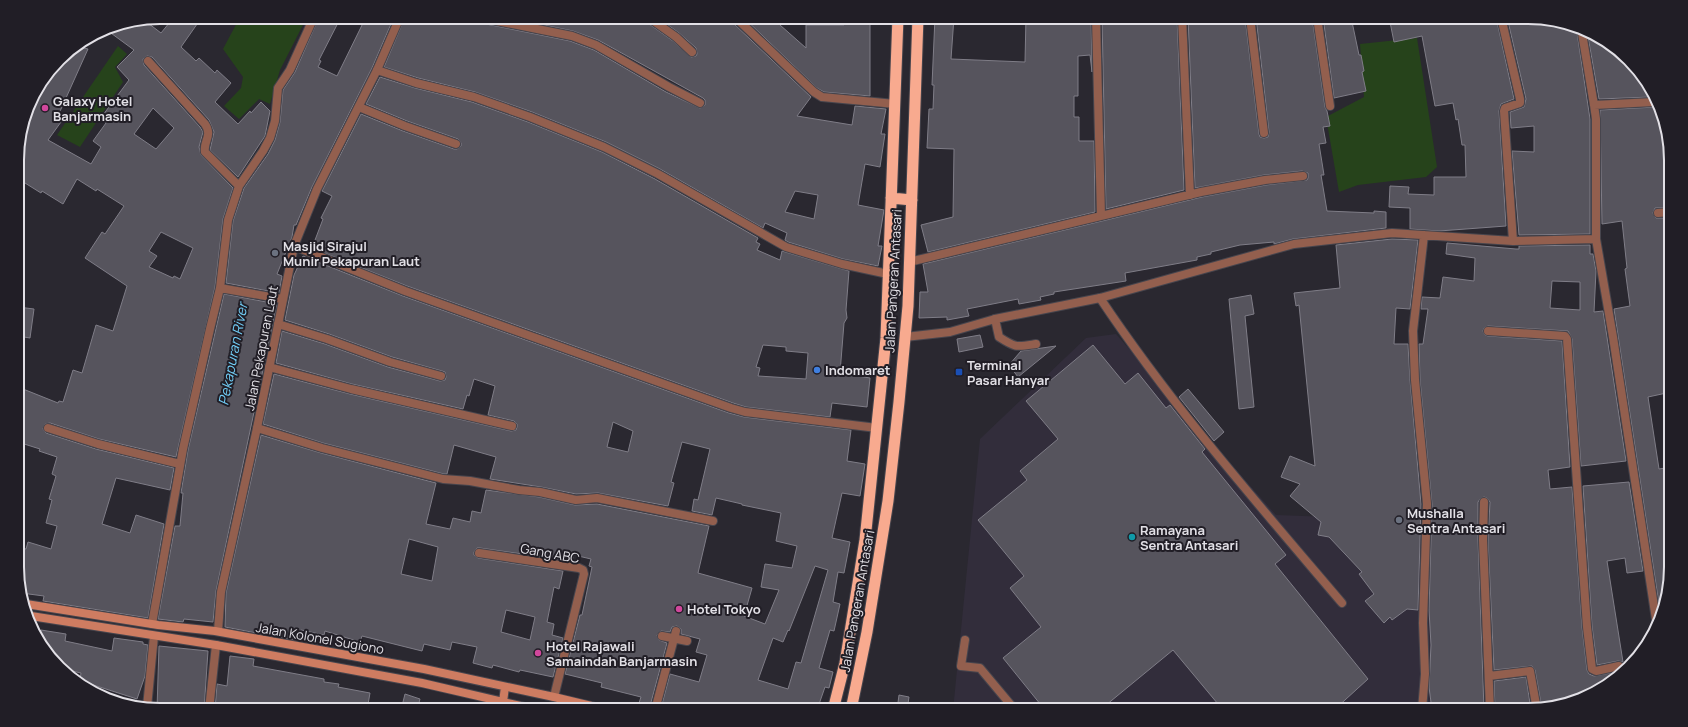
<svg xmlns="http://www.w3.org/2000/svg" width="1688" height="727" font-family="Manrope,sans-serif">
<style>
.built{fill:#322d3b}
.green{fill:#26431b}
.building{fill:#56545d;stroke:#7f7d87;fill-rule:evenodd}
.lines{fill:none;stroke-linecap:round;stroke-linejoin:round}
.service-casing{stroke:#47454d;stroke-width:10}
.minor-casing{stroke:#47454d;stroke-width:10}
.tertiary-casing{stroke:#47454d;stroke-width:10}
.secondary-casing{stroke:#47454d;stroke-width:10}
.trunk-casing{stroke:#47454d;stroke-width:13}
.service{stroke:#935f4e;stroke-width:8}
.minor{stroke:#935f4e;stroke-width:8}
.tertiary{stroke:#935f4e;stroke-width:8}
.secondary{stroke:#ce7c61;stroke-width:8}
.trunk{stroke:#f8aa8f;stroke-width:11}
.hotel-dot{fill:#d1479c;stroke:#211e26;stroke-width:1.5}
.worship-dot{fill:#6b7280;stroke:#211e26;stroke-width:1.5}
.shop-dot{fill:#3f7fe0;stroke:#211e26;stroke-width:1.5}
.transit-dot{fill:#1a4fb4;stroke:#211e26;stroke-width:1.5}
.culture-dot{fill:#0f9aa8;stroke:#211e26;stroke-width:1.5}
.labels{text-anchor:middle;stroke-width:4;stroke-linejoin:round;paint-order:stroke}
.poi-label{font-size:13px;font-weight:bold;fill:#e2e0e6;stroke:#211e26;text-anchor:start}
.street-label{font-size:13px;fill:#e2e0e6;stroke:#211e26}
.water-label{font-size:14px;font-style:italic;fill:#71cdf6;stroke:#211e26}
.rim{fill:none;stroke:#e2e0e6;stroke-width:2}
</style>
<rect width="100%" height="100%" fill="#2a2830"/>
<path class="built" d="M1116,334l160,181 81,3 -1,14 85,11 12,167h-500l27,-271 106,-101z"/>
<path class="green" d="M240,17h67l-27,53 -10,34 -11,-5 -20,20 -15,-13 17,-18 2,-11 -20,-28z
M1417,38l20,129 -11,10 -68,8 -19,7 -13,-75 38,-20 -4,-53z
M118,46l9,8 -12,13 8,15 -43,65 -23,-12z"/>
<path class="building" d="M174,17h28l-21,30 15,14 3,-3 16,15 2,-3 14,13 -16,19 23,22 12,-13 1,2 10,-11 9,9 -5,25 -27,41 -28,-27 4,-18 -5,-12 -57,-63 -5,-1 -4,3 1,6 56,62 3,5 -4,15 2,8 32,33 -10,31 -8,68 -39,170 -77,-18 -49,-16 -5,1 -2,5 3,4 50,16 78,19 -4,22 -54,-12 -14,46 28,9 6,-18 28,9 -16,94 -105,-17 1,-5 -23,-3 -3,-7v-38l8,1 2,-7 23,7 6,-23 -11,-3 6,-23 -3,-1 7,-23 -4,-2 5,-17 -18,-6 1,-2 -19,-6 1,-5 -4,-1v-50l40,16 1,-2 4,1 10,-32 9,3 14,-48 17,6 14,-45 -42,-28 17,-26 3,2 19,-28 -27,-17 -1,2 -19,-12 -14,25 -21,-13 -1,2 -24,-15v-28l15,-53 33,-44 11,-7 12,3 -31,69 4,4 -13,18 43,24 10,-17 -8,-6 13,-18 -6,-4 29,-39 -12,-13 17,-17 -30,-22 21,-4 5,3 4,-5 10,-2 17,13zM153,108l21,20 -18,21 -22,-15zM161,232l32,16 -13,31 -6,-3 -1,2 -24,-11 8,-11 -8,-5z
M319,17h22l-22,43 2,1 -3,6 19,9 29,-59h28l-22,51 -60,119 -16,38h-2l-2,12 -15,37 5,2 -3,17 -53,-10 7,-62 11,-33 24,-34 7,-14 5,-18 3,-32 12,-18z
M405,17h67l1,4 3,1 94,19 24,9 72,42 34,16 5,-3v-5l-2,-2 -105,-58 -25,-9 -68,-14h93l9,4 2,-4h34l2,4 28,20 18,16 5,-1 1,-2 -1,-6 -17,-15 -22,-16h73l1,4 80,76 -14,19 55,9 3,-19 31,3 -5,25h4l-5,33 -15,-3 -7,41 26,5 -6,36h4l-4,20 -35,-7 -55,-17 -3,-2 2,-7 -22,-10 -2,5 -103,-59 -54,-27 -74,-30 -57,-20 -57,-14 -34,-11zM795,191l23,4 -4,24 -29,-7z
M743,17h45l-8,8 26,23v-23h38v-8h26v79l-46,-4 -7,-4z
M935,17h19l-3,42 74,3 1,-45h65l1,55 -2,-17 -12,1v40h-4v21h5v24h15l1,71 -167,40 -7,-27 32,-8 1,-68 -27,-1 2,-39h4l1,-24h-2z
M1102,17h75l7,173 -78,19z
M1188,17h57l14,117 1,3 4,1 4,-1 1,-5 -13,-115h56l13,90 2,4 3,15 -7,1 3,16 -7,1 5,31h-3l6,36 47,2v-2l12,1v16l-93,11 -19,5v-2l-34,3 -29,7v2l-14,3v3l-72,13 1,8 -72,11v2l-14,3 1,3 -22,4 -1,-5 -51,10 2,7 -22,4v-3l-28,1 1,-26h8l-5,-28 279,-67 64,-12 41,-5 1,-2v-5l-6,-2 -38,4 -69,13z
M1323,17h28l8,38h2l3,16 -2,1 4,19 -32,7z
M1389,17h107l18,82 -13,5 -2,7 7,115 -67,5 -29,-2v-21l-21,-1 1,-21 19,1 -1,7 26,1v-18h32l-1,-32h-3l-4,-26 -2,1 -3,-17 -18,3 -13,-70 -28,6z
M1507,17h21l48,9 14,93v115l-71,1 -7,-84 22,1v-26l-23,2 -1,-16 14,-5 2,-8z
M1587,31l54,42 10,24 -52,2z
M380,77l35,11 57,14 56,20 74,30 53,27 103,59 -2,4 4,2 -3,6 23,10 2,-9 67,20 -3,39 1,8 -3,5 -4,50 30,5 -3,29 -35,-4 -2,14 -84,-10 -13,-4 -326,-117 -95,-38 11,-29 -2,-1 11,-22 -10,-5 39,-77 42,17 51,18h3l4,-3v-3l-3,-4 -51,-18 -41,-17zM763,345l23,2v4l22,2 -2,26 -48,-3 2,-8 -4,-1z
M1656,107l14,35v33h-2l2,32 -15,1 -2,5 3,5h14v111l-3,1 3,21 1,41 -23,5 11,72 12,-2v12l-6,1 4,24 2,-1v64l-10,50 -47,-308 16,-3 -5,-37 2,-1 -5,-47 -20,3 -2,-114z
M1392,239l26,1 -8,69 -14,-1 -2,36h14l2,36 11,124 -3,106 -11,-1 -15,11 -2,-3 -6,6 -19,-22 9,-7 -15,-20 3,-2 -33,-35 -11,-2 3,-13 -31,-26 10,-12 -19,-7 9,-21 25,10 -16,-161 -3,1 -2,-13 46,-5 -4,-43z
M1447,243l69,6h3v-3l71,-1v9h3l3,17 -2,41 9,-1 23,150 -45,5 -9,-127 -4,-8 -80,-5 -4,2 -1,3 2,4 3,1 74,5 8,126 -22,3 2,19 22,-2 10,140 5,43 2,4 5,2 22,-4 2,4 -3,5 -41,21 -32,7 -7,-39 -3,-4 -38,4 -6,-130 2,-38 -3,-4 -3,-1 -4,2 -2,3v38l6,170h-52l-3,-23 2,-42 -2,-35 3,-106 -12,-124 -1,-36h4l5,-35h-7l1,-12 18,1 3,-21 31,4 1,-23 -29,-4zM1552,281l28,1v28l-30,-2z
M303,256l100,40 326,117 15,4 107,13 -4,31 18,3 -5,32 -18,-3 -10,45 18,4 -6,31 -6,-1 -5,30 7,2 -6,27 -4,-1 -11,38 14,4 -4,16 -4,-1 -8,23h-148l-8,-2 9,-34 29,8 8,-27 -11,-3 4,-13 -19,-5v-5l-4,-3 -5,1 -2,5 -9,-1 -4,4 2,5 8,3 -17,63 -11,-3 2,-6 -40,-10 1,-4 -37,-9 15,-59h2l10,-48 -3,-1 2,-7 -17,-4 -2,6 -92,-13h-3l-3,4v3l4,3 85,13 -4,18 -5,-2 -7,35 7,2 -2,11 11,3 -10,39 -33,-7 -1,2 -26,-7 -1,3 -19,-5 4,-16 -25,-5 -2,8 -26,-6 -2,7 -60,-15 -2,6 -35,-11 -1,4 -23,-5 -3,11 -73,-14 1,-34 35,-158 60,18 115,30 -10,41 24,5 3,-11 17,4 2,-11 9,2 5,-23 53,7 36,8 22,-1 112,22 -11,47 54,15 -8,28 21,8 14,-34 -18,-3 4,-23 27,4 5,-22 -21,-5 5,-28 -39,-8v-1l-26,-6 -4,17 -20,-4 2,-12 4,1 12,-51 -28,-7 -11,40 3,1 -6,23 -70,-13 -22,1 -35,-7 -51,-8 6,-22 -42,-12 -7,29h-3l-121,-31 -60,-19 11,-50 76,20 161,37 5,-1 1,-3v-3l-3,-3 -26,-6 7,-29 -21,-7 -5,17 -2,-1 -4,14 -111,-25 -76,-21 6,-32 43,13 63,23 52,14 5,-1 1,-3 -1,-5 -3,-1 -50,-14 -63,-23 -44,-14 9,-45zM613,422l20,9 -5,21 -21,-5zM409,539l29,8 -6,34 -31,-7zM815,566l13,4 -27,93 -5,-1 -8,27 -30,-9 15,-42 10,4 5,-12 1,1zM506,610l29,7 -5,23 -29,-8z
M224,294l53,10 -61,287 -3,31 -29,-3 -1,3 -25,-3 17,-93h5l3,-33h-2l7,-43z
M1251,295l3,19 -9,2 9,91 -15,2 -10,-110z
M18,307l16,2 -4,29 -12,-2z
M980,335l3,12 -24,5 -2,-13z
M1093,345l32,39 13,-11 28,35 4,-3 35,44 -3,3 84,103 -11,9 93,115 -34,31h-111l-50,-60 -73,60h-55l-42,-52 38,-31 -31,-39 14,-12 -46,-56 49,-40 -7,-9 38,-32 -32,-38z
M1056,346l-38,31 -9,-12 12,-14z
M1188,389l36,43 -10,9 -35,-44z
M1629,482l14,89 -16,2 -2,-15 -18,3 16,101 -5,-1 -21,4 -5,-39 -9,-140z
M41,630l25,4 -1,7 47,10 2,-13 29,4v2l5,1 -3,31 -8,23 -56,-18 -1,-1 1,-7 -13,-3 -21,-16 -7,-17z
M159,646l49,5 -4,59 -47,-1z
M230,656l24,3 -1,7 71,13v3l15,2 -1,3 32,6 -3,17h-152l2,-26 10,2z
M1526,677l5,33h-36l-1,-29z
M405,694l15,5 -3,11h-16z
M899,695l10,2 -2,13h-10z"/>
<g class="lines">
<defs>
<path id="service" d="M1100,298c72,108 158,206 242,305
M995,319l4,18c17,11 17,10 37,7
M662,636l25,5
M655,710l21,-79"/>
<path id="minor" d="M477,17l95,19 24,9 73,42 31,16
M648,17l28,20 16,15
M735,17l79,75 8,5 73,7
M1096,17l5,199
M1182,17l8,178
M1250,17l14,116
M1317,17l13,89
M1501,17l19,82v4l-15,5 -1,3 9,130
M1581,27l13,78 60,-3
M148,61l57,63c8,12 -2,17 0,28l34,34
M377,70l39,13 58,14 56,20 74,30 54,27 128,73 56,17 46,10
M359,107l46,19 51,18
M1658,213l12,-1
M1596,239l17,98 44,289
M294,246l111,45 326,117 14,4 132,16
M909,262l292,-70 64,-12 38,-4
M220,288l62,11
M278,324l49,15 63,23 51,14
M1488,331l77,5 2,3 20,288 5,42 4,2 23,-5 2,2 1,4
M905,337l45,-5 45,-13 105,-21 194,-54 98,-11 121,8 83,-2v-120l-2,-14
M269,367l82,22 161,37
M48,428l50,16 82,20
M257,428l65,20 121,31 27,2 49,9 21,2 36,8 21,-2 116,23
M1484,502l-1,38 7,170
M479,553l100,15 4,2 1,4 -30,123
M152,624l31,-175 27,-120 10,-41 8,-68 11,-34 24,-35 7,-13 5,-17 3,-33 12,-18 24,-53
M965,640l-4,26 19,2 35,42
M1489,676l41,-5 7,39
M1422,710l3,-36 -2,-51 4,-119 -12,-124 -2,-49 11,-96"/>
<path id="tertiary" d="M218,631l3,-39 36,-164 37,-182 23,-57 60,-119 23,-53
M147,707l7,-71
M209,710l7,-65"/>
<path id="secondary" d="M26,604l132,21 57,6 209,38 130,28 54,13
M31,616l185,29 206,38 116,27
M503,702l2,-15"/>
<path id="trunk" d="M891,198l21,2
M833,710l12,-47 20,-123 21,-202 12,-321
M851,710l16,-78 21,-131 11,-99 9,-96 10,-289"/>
</defs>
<use href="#service" class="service-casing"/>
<use href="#minor" class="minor-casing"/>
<use href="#tertiary" class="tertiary-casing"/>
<use href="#secondary" class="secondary-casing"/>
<use href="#trunk" class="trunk-casing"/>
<use href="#service" class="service"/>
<use href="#minor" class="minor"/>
<use href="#tertiary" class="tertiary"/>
<use href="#secondary" class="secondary"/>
<use href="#trunk" class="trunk"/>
</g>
<g class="hotel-dot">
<circle cx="45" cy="108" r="4"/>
<circle cx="679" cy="609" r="4"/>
<circle cx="538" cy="653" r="4"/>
</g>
<g class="worship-dot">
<circle cx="275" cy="253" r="4"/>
<circle cx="1399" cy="520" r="4"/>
</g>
<circle class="shop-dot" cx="817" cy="370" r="4"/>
<rect class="transit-dot" x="955" y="368" width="8" height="8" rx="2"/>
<circle class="culture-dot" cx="1132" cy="537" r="4"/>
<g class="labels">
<g class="poi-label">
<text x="53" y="106">Galaxy Hotel<tspan x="53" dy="15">Banjarmasin</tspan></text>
<text x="283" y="251">Masjid Sirajul<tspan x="283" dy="15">Munir Pekapuran Laut</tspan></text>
<text x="967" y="370">Terminal<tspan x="967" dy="15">Pasar Hanyar</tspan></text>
<text x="825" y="375">Indomaret</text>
<text x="1407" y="518">Mushalla<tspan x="1407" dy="15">Sentra Antasari</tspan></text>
<text x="1140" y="535">Ramayana<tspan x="1140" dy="15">Sentra Antasari</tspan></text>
<text x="687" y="614">Hotel Tokyo</text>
<text x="546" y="651">Hotel Rajawali<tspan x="546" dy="15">Samaindah Banjarmasin</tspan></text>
</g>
<g class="street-label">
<text transform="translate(893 281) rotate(-87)" y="5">Jalan Pangeran Antasari</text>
<text transform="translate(261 348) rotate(-79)" y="5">Jalan Pekapuran Laut</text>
<text transform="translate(550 553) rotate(10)" y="5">Gang ABC</text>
<text transform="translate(857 601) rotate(-80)" y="5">Jalan Pangeran Antasari</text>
<text transform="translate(320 638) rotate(10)" y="5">Jalan Kolonel Sugiono</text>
</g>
<g class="water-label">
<text transform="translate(233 354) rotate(-79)" y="5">Pekapuran River</text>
</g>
</g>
<path d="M0 0H1688V727H0ZM160 24H1528A136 136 0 0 1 1664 160V567A136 136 0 0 1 1528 703H160A136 136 0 0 1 24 567V160A136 136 0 0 1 160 24Z" fill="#211e26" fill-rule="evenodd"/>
<path class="rim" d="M160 24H1528A136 136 0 0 1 1664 160V567A136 136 0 0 1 1528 703H160A136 136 0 0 1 24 567V160A136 136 0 0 1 160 24Z"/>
</svg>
